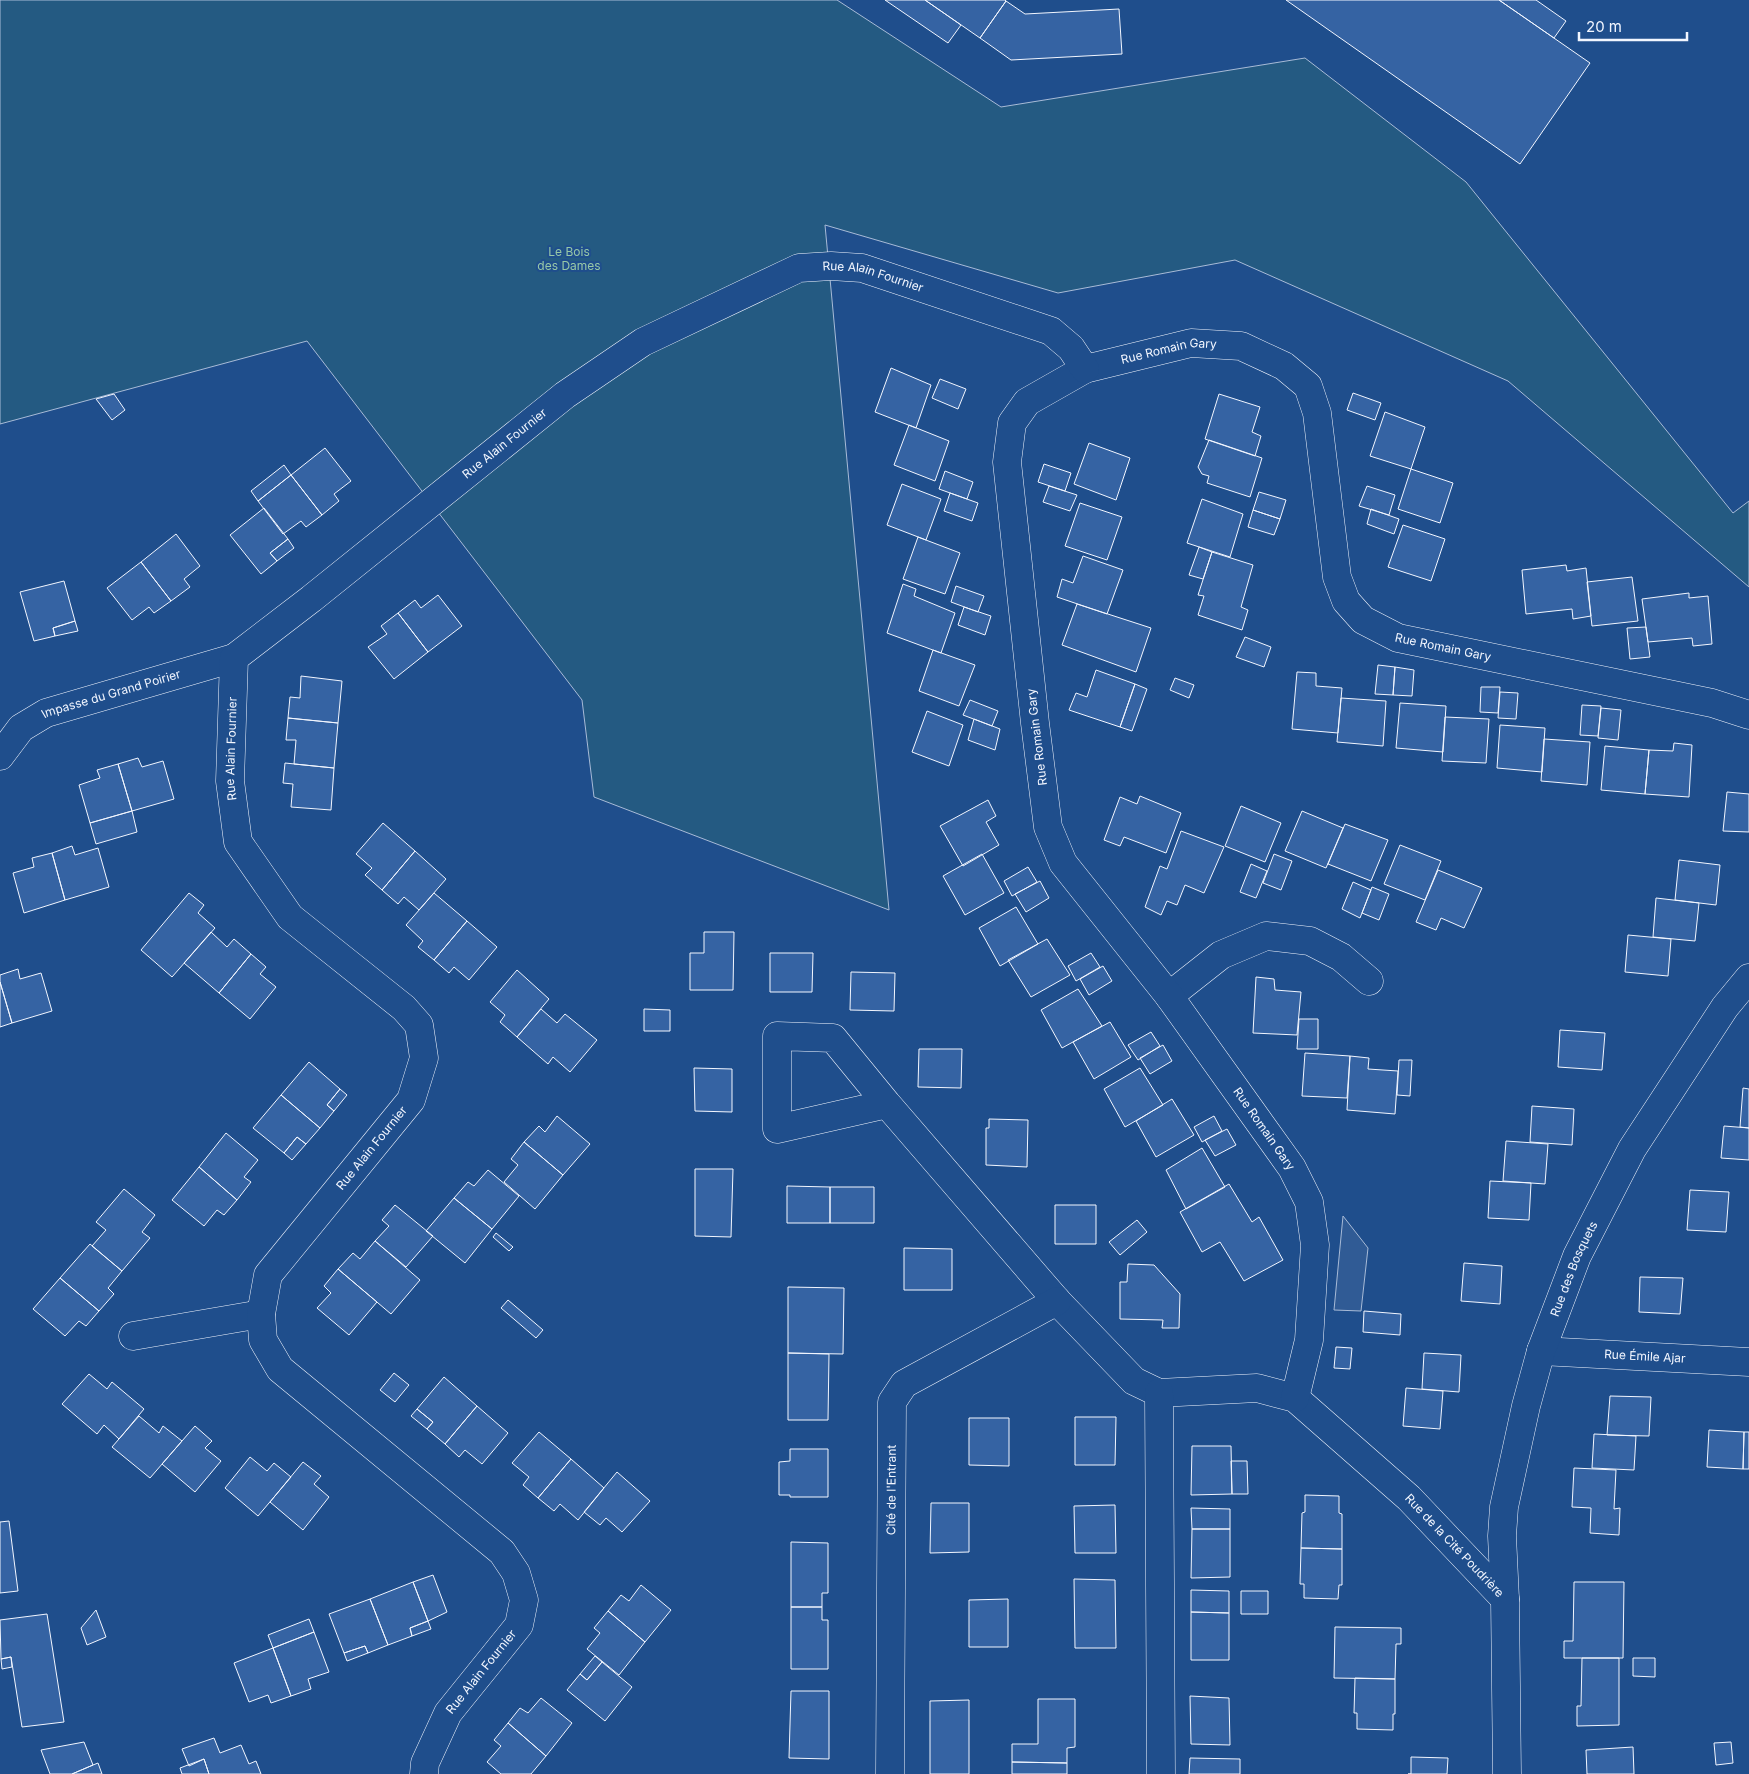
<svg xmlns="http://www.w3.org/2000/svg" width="1749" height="1774" font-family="Inter,sans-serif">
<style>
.green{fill:#245a82;stroke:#a8bbd7}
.parking{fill:#305b95;stroke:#a8bbd7}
.building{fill:#3563a3;stroke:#f2f6ff}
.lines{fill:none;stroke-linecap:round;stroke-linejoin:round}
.street-casing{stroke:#f2f6ff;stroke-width:29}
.street{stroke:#1f4e8c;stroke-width:28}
.labels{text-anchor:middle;stroke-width:4;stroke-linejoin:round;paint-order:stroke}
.park-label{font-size:12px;fill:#97c8a6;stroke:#1f4e8c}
.street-label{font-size:12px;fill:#f2f6ff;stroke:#1f4e8c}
</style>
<rect width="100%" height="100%" fill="#1f4e8c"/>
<path class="green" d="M0,0h837l164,107 304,-49 161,124 267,331 16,-12v86l-241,-206 -273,-121 -177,33 -233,-68 64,685 -295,-113 -12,-97 -275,-359 -307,83z"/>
<path class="parking" d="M1343,1216l25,32 -7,63 -27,-1z"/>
<path class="building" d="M885,0h40l36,25 -13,18z
M925,0h80l1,1 -26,37z
M1286,0h213l91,63 -70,101z
M1499,0h37l30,21 -12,17z
M1006,1l19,13 94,-5 3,45 -111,6 -31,-22z
M891,368l40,17 -15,43 -41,-16z
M940,379l26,10 -8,20 -26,-11z
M1353,393l28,10 -6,17 -28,-10z
M114,394l11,16 -13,10 -16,-21z
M1219,394l41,13 -8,25 9,4 -6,20 -50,-17z
M1385,412l40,15 -14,42 -41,-13z
M909,425l40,16 -14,40 -41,-16z
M1209,440l53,18 -12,39 -43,-14 2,-7 -7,-2 -4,-7z
M1089,443l41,15 -14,42 -42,-16z
M325,448l26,33 -17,13 5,7 -17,14 -31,-40z
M1044,464l27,9 -6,18 -27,-9z
M284,465l7,10 -33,26 -7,-10z
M1411,469l42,14 -13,40 -42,-14z
M945,471l28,11 -6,17 -28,-10z
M291,475l31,40 -16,12 -5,-6 -18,13 -25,-33z
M902,484l39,15 -15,41 -39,-15z
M1049,486l28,9 -7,16 -27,-9z
M1367,486l28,9 -6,20 -30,-9z
M1259,492l27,8 -6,19 -27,-9z
M950,493l28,10 -6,18 -28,-10z
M1202,499l41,15 -13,43 -43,-14z
M1080,503l42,14 -15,43 -42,-14z
M264,508l24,31 -18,14 7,8 -16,13 -31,-39z
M1371,509l28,10 -5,15 -27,-10z
M1253,510l27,9 -6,16 -26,-8z
M1403,525l42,14 -14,42 -43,-14z
M176,534l24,32 -16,13 6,8 -19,14 -30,-39z
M918,537l42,16 -15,41 -42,-15z
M288,539l6,9 -17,13 -7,-8z
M1199,547l13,5 -9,27 -14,-4z
M1212,552l41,13 -12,42 7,3 -6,20 -44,-15 6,-19 -6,-1z
M1083,556l40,14 -16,44 -50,-17 5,-18 11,4z
M141,562l30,39 -17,12 -5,-6 -17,13 -25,-32z
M1566,565l1,6 19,-3 5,48 -18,3 -1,-10 -46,5 -4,-44z
M1632,577l6,44 -46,5 -5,-44z
M64,581l11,40 -22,7 2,8 -21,5 -14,-49z
M903,584l13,5 -2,7 41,17 -14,40 -54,-20z
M956,586l28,10 -6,16 -27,-10z
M1689,593v5l19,-2 4,48 -19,2 -1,-8 -44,4 -6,-43z
M438,595l24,31 -34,26 -30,-39 17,-13 6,8z
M1077,604l74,24 -15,44 -74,-27z
M964,607l27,9 -6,19 -27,-10z
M398,613l30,39 -34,27 -26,-32 19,-13 -6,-8z
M75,621l3,10 -23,5 -2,-8z
M1646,627l4,30 -20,2 -3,-31z
M1245,637l26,10 -7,20 -28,-10z
M933,650l42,15 -16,41 -40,-15z
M1378,665l17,2 -2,28 -18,-1z
M1395,667l19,3 -2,26 -19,-1z
M1096,670l39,14 -15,43 -51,-17 7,-17 11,4z
M1297,672l19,1v13l26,2 -4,45 -46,-4z
M301,676l41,5 -4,42 -50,-5 2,-21 10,1z
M1175,678l19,7 -5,13 -19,-8z
M1135,684l12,5 -15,42 -12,-4z
M1481,687h19l-2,26 -18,-1z
M1500,692l18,1 -2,26 -18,-1z
M1341,698l45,3 -3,45 -46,-4z
M970,700l28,11 -6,15 -29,-11z
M1400,703l46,3 -3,46 -47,-4z
M1582,705l19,1 -3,30 -18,-1z
M1601,708l20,2 -3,30 -20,-2z
M927,711l36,14 -14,41 -37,-14z
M1445,717l44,2 -3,44 -44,-2z
M288,718l50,5 -4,45 -40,-4 2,-24h-10z
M974,719l26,10 -5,21 -27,-10z
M1500,725l45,3 -3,44 -45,-4z
M1544,739l46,3 -3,43 -46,-4z
M1674,743l18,2 -3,52 -44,-3 4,-44 24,1z
M1605,746l44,4 -4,44 -44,-4z
M138,758l4,9 21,-6 11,38 -42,12 -14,-47z
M285,763l49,5 -3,42 -40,-3 2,-23 -10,-1z
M118,764l14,47 -42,12 -11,-38 21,-7 -3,-8z
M1727,792l22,2v38l-26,-1z
M1140,796l41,17 -15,40 -42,-16 -4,9 -16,-6 16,-43 17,7z
M988,800l8,16 -10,6 13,23 -36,21 -23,-40z
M1241,806l40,17 -16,39 -40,-16z
M132,811l5,21 -41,12 -6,-21z
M1302,811l41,17 -17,40 -41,-17z
M383,823l32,28 -33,39 -17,-15 7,-7 -16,-14z
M1345,824l43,16 -17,41 -43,-17z
M1181,831l43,16 -20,46 -19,-8 -8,20 -10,-4 -6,14 -16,-8 15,-41 7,3z
M1400,845l41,16 -16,39 -41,-16z
M72,846l3,9 23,-7 11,39 -44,13 -13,-47z
M415,851l31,28 -27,31 -15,-13 -6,7 -16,-14z
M52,853l13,47 -41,13 -11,-40 21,-6 -2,-9z
M982,854l22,39 -39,22 -22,-39z
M1274,854l18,7 -11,29 -18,-7z
M1679,860l41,5 -4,40 -41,-5z
M1251,864l16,7 -11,27 -16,-6z
M1028,867l9,15 -25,14 -8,-15z
M1438,870l44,18 -18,40 -23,-10 -5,12 -20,-8z
M1040,881l9,17 -23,14 -11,-18z
M1353,882l18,8 -11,28 -18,-9z
M1372,887l17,7 -10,26 -17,-7z
M189,893l15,12 -6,8 17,15 -43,49 -31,-27z
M434,893l33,28 -33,39 -16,-13 5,-6 -17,-16z
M1656,898l43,5 -4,38 -42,-4z
M1016,907l22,37 -38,22 -21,-38z
M467,921l30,26 -28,33 -15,-13 -5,6 -15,-13z
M211,932l16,15 7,-8 17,15 -32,39 -35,-30z
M704,932h30l-1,58h-43v-37h14z
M1628,935l43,4 -3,37 -43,-4z
M1047,939l23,36 -39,22 -23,-37z
M770,953h43l-1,39h-42z
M1091,953l9,14 -24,14 -8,-15z
M251,954l15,13 -6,7 16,13 -26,32 -31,-26z
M1103,966l9,15 -23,14 -9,-16z
M18,969l2,10 21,-6 11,38 -40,12 -12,-41v-7z
M517,970l32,29 -32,38 -17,-15 5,-7 -15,-13z
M851,972l44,1 -1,38 -44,-1z
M1256,977l18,2 1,11 26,2 -4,43 -44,-2z
M0,982l12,41 -12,4z
M1078,989l24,37 -40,22 -21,-38z
M541,1009l16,14 8,-9 32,26 -27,32 -17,-15 -5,7 -31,-27z
M644,1009l26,1v21h-26z
M1299,1019h19v30h-21z
M1110,1022l21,35 -37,22 -21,-37z
M1560,1030l45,3 -3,37 -44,-3z
M1151,1032l9,14 -22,14 -10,-15z
M1163,1045l9,16 -22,13 -10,-16z
M919,1049h43l-1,39 -43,-1z
M1305,1053l45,3 -3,42 -45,-2z
M1350,1056l19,2 -1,11 30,2 -3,43 -48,-4z
M1399,1060h13l-2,36 -13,-1z
M309,1062l31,27 -13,16 7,6 -14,17 -39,-33z
M694,1068l38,1v43l-37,-1z
M1140,1068l23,37 -38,22 -21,-38z
M1743,1088l6,1v39l-9,-1z
M340,1089l7,6 -13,16 -7,-6z
M281,1095l39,33 -14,16 -9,-7 -13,16 -31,-25z
M1172,1099l22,36 -38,22 -20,-36z
M1532,1106l42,3 -2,36 -42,-3z
M557,1116l33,28 -27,31 -39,-33 15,-16 6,6z
M1214,1116l8,15 -20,11 -8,-15z
M989,1119l39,1 -1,47 -41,-2v-37h3z
M1724,1126l25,2v32l-28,-2z
M1227,1129l9,16 -21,11 -10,-16z
M226,1133l32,27 -14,17 7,5 -14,18 -38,-33z
M297,1137l9,7 -14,16 -8,-7z
M1506,1141l42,3 -3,40 -42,-3z
M524,1142l39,33 -28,34 -31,-27 14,-17 -7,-6z
M1202,1148l23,39 -39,22 -20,-39z
M199,1167l38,33 -13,15 -7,-5 -13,16 -32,-26z
M695,1169h38l-2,68 -36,-1z
M488,1170l31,26 -27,33 -38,-31 14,-16 6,4z
M1490,1181l41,2 -2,37 -41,-2z
M1229,1184l23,38 7,-5 24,43 -39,21 -24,-39 -18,10 -22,-40z
M787,1186l43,1v36h-43z
M830,1187h44v36h-44z
M124,1189l31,26 -13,17 8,6 -28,33 -30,-25 14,-16 -10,-8z
M1690,1190l39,2 -3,40 -39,-2z
M454,1198l38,31 -27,34 -39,-32z
M395,1205l38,31 -27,31 -31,-26 14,-15 -7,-6z
M1055,1205h41v39h-41z
M1137,1220l10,12 -27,23 -11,-13z
M496,1233l17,14 -4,4 -16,-14z
M375,1241l45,39 -29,34 -53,-45 15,-16 7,6z
M90,1244l32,27 -14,17 6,6 -15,17 -39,-33z
M904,1248l48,1v41h-48z
M1464,1263l38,3 -2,38 -39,-3z
M1128,1264l26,1 26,29 -1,34h-17l1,-8 -43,-1v-37h7z
M338,1269l39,33 -28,33 -32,-27 14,-15 -7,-7z
M1640,1277l43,1 -3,36 -41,-2z
M60,1278l39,33 -13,15 -7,-5 -14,15 -32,-27z
M788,1287l56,1 -1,66 -55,-1z
M508,1300l35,30 -7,8 -35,-30z
M1364,1311l37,3 -1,21 -37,-3z
M1336,1347l16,1 -2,21 -16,-1z
M788,1353l41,1 -1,66h-40z
M1424,1353l37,2 -2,37 -37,-3z
M394,1373l15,12 -14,17 -15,-12z
M89,1374l18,15 5,-7 32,27 -25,30 -15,-14 -7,9 -35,-30z
M444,1377l33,29 -32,38 -18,-15 6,-7 -16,-13z
M1406,1388l37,3 -3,38 -37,-3z
M1610,1396l41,1 -2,39 -42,-1z
M477,1406l31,27 -26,31 -17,-14 -6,7 -14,-13z
M417,1409l16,13 -6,7 -16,-13z
M139,1416l20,17 4,-7 19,15 -32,37 -38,-31z
M1075,1417h41l-1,48h-40z
M969,1418h40v48l-40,-1z
M195,1426l17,15 -7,7 16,13 -26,31 -33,-28z
M1709,1430l35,2 -1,37 -36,-2z
M539,1432l32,27 -33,39 -15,-13 6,-8 -17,-14z
M1744,1432h5v37h-6z
M1594,1434l42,2 -2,34 -42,-2z
M1192,1446h39l1,48 -41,1z
M790,1449h38v48h-38v-2h-11v-33l11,-1z
M250,1457l17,14 7,-8 17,14 -33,39 -33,-28z
M571,1459l33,29 -26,32 -18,-16 -6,7 -16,-13z
M1231,1461h16l1,33h-16z
M303,1462l18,14 -7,8 15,13 -26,33 -33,-28z
M1574,1468l42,2 -2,39 6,-1 -1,27 -29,-2 1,-25 -19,-1z
M617,1472l33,29 -28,31 -16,-14 -6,7 -16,-13z
M1305,1495l34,1v17l3,1v35l-41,-1 1,-35 3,-1z
M931,1503h38v49l-39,1z
M1115,1505l1,48h-41l-1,-47z
M1191,1508l39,1v20h-38z
M9,1521l9,70 -18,2v-71z
M1192,1529h38v48l-39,1z
M791,1542l37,1v50h-6v14h-31z
M1301,1548l41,1v36h-3l-1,14 -34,-1v-14h-4z
M433,1575l14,37 -19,9 -15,-39z
M1074,1579l41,1 1,68h-41z
M413,1582l15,39 -18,7 2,8 -24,9 -18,-46z
M1574,1582h50l-1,76h-59v-17h9z
M641,1585l30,25 -26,32 -37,-31 13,-16 8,6z
M1191,1590l38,1v22l-38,-1z
M1241,1591h27v23h-27z
M370,1599l18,46 -20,8 -3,-7 -21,7 -15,-39z
M1008,1599v48h-39v-47z
M791,1607h31v13h6v49h-37z
M96,1610l10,27 -19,8 -6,-17z
M608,1611l37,31 -26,33 -32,-26 13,-16 -6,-5z
M1191,1612l38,1v47h-38z
M47,1614l17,108 -42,5 -11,-70 -10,2 -1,-39z
M309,1619l5,13 -41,16 -5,-13z
M428,1621l3,8 -19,7 -2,-8z
M1335,1627l66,1v16h-5l-1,35 -61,-1z
M314,1632l15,40 -21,7 3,10 -20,7 -18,-48z
M365,1646l3,7 -21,8 -3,-8z
M273,1648l18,48 -20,7 -3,-8 -19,7 -15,-39z
M595,1656l7,6 -15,18 -7,-6z
M11,1657l1,10 -10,2 -1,-10z
M1582,1658h37v67l-42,1v-20h4z
M1633,1658h22v19l-22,-1z
M602,1662l30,25 -27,34 -38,-31 13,-16 7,6z
M1355,1678l40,1v35h-2v16l-36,-1v-16h-3z
M791,1691h38v68l-40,-1z
M1190,1696l39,2 1,47 -39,-1z
M541,1698l31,25 -26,33 -38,-33 12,-15 8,5z
M1038,1699h37v48l-8,1v15l-55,-1v-18h26z
M969,1700v74h-39v-73z
M508,1723l38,33 -15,18h-30l-14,-12 14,-16 -7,-6z
M214,1738l6,15 21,-8 8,19 7,-3 5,13h-52l-5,-15 -15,7 -7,-17z
M84,1742l9,23 -21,9h-22l-9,-24z
M1731,1742l2,21 -17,2 -2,-22z
M1633,1747l1,27h-47l-1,-24z
M1411,1757l37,1 -1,16h-39h3z
M1190,1758l50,1v15h-51z
M204,1759l5,15h-27l-2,-6z
M1012,1762l55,1v11h-55z
M98,1763l4,11h-30l21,-9z"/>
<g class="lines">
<defs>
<g id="street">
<path id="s1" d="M0,756l21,-28 25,-15 188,-55"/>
<path d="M1169,996l52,-41 45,-19 44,5 31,16 28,24"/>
<path id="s2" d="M887,1104l-110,25v-93l56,2 54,66 170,197 77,80 25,12 98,-5 38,10 114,100 96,101"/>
<path d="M133,1336l128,-22"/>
<path id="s3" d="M1541,1351l208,11"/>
<path d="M1159,1393l2,381"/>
<path id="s4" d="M1295,1398l14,-58 6,-95 -6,-43 -17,-34 -123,-172 -106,-133 -15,-36 -13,-104 -28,-261 5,-39 15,-21 58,-33 106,-26 50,3 43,20 24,20 9,27 20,164 9,24 17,19 35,18 314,65 37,12"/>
<path id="s5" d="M424,1774l1,-11 23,-50 71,-88 5,-25 -8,-27 -14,-21 -222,-183 -17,-29 -2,-26 7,-39 143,-175 13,-42 -5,-33 -15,-17 -114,-91 -52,-75 -8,-61 4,-123 77,-59 254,-204 78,-53 156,-74 32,-2 31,2 189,63 20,17 14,21"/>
<path id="s6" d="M890,1774l2,-372 12,-18 153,-83"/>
<path id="s7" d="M1507,1774l-2,-175 -3,-63 2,-29 22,-101 15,-55 36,-95 55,-107 93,-142 24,-29"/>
</g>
</defs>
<use href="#street" class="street-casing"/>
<use href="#street" class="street"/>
</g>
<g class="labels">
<g class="park-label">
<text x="569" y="256">Le Bois<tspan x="569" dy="14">des Dames</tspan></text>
</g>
<g class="street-label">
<text dy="4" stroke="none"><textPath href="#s5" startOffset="2158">Rue Alain Fournier</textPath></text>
<text dy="4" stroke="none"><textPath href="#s4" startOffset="1242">Rue Romain Gary</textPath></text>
<text dy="4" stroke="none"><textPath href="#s5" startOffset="1738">Rue Alain Fournier</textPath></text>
<text dy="4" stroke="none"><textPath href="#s4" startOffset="1724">Rue Romain Gary</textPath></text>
<text dy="4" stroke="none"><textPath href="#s1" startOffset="132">Impasse du Grand Poirier</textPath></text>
<text transform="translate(1037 737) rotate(-97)" y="4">Rue Romain Gary</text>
<text dy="4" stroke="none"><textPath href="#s5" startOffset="1302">Rue Alain Fournier</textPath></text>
<text transform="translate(1264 1129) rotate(55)" y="4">Rue Romain Gary</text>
<text dy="4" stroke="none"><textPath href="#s5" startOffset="809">Rue Alain Fournier</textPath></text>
<text dy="4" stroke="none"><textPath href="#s7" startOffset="516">Rue des Bosquets</textPath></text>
<text dy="4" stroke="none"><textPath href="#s3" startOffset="104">Rue Émile Ajar</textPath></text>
<text dy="4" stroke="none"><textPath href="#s6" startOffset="284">Cité de l'Entrant</textPath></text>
<text dy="4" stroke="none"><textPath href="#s2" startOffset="1101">Rue de la Cité Poudrière</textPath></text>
<text dy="4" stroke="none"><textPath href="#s5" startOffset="119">Rue Alain Fournier</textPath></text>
</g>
</g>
<path d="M1579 32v8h108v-8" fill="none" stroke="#f2f6ff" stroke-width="2.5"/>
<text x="1586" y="32" font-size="15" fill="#f2f6ff" stroke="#1f4e8c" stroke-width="4" paint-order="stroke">20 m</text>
</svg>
